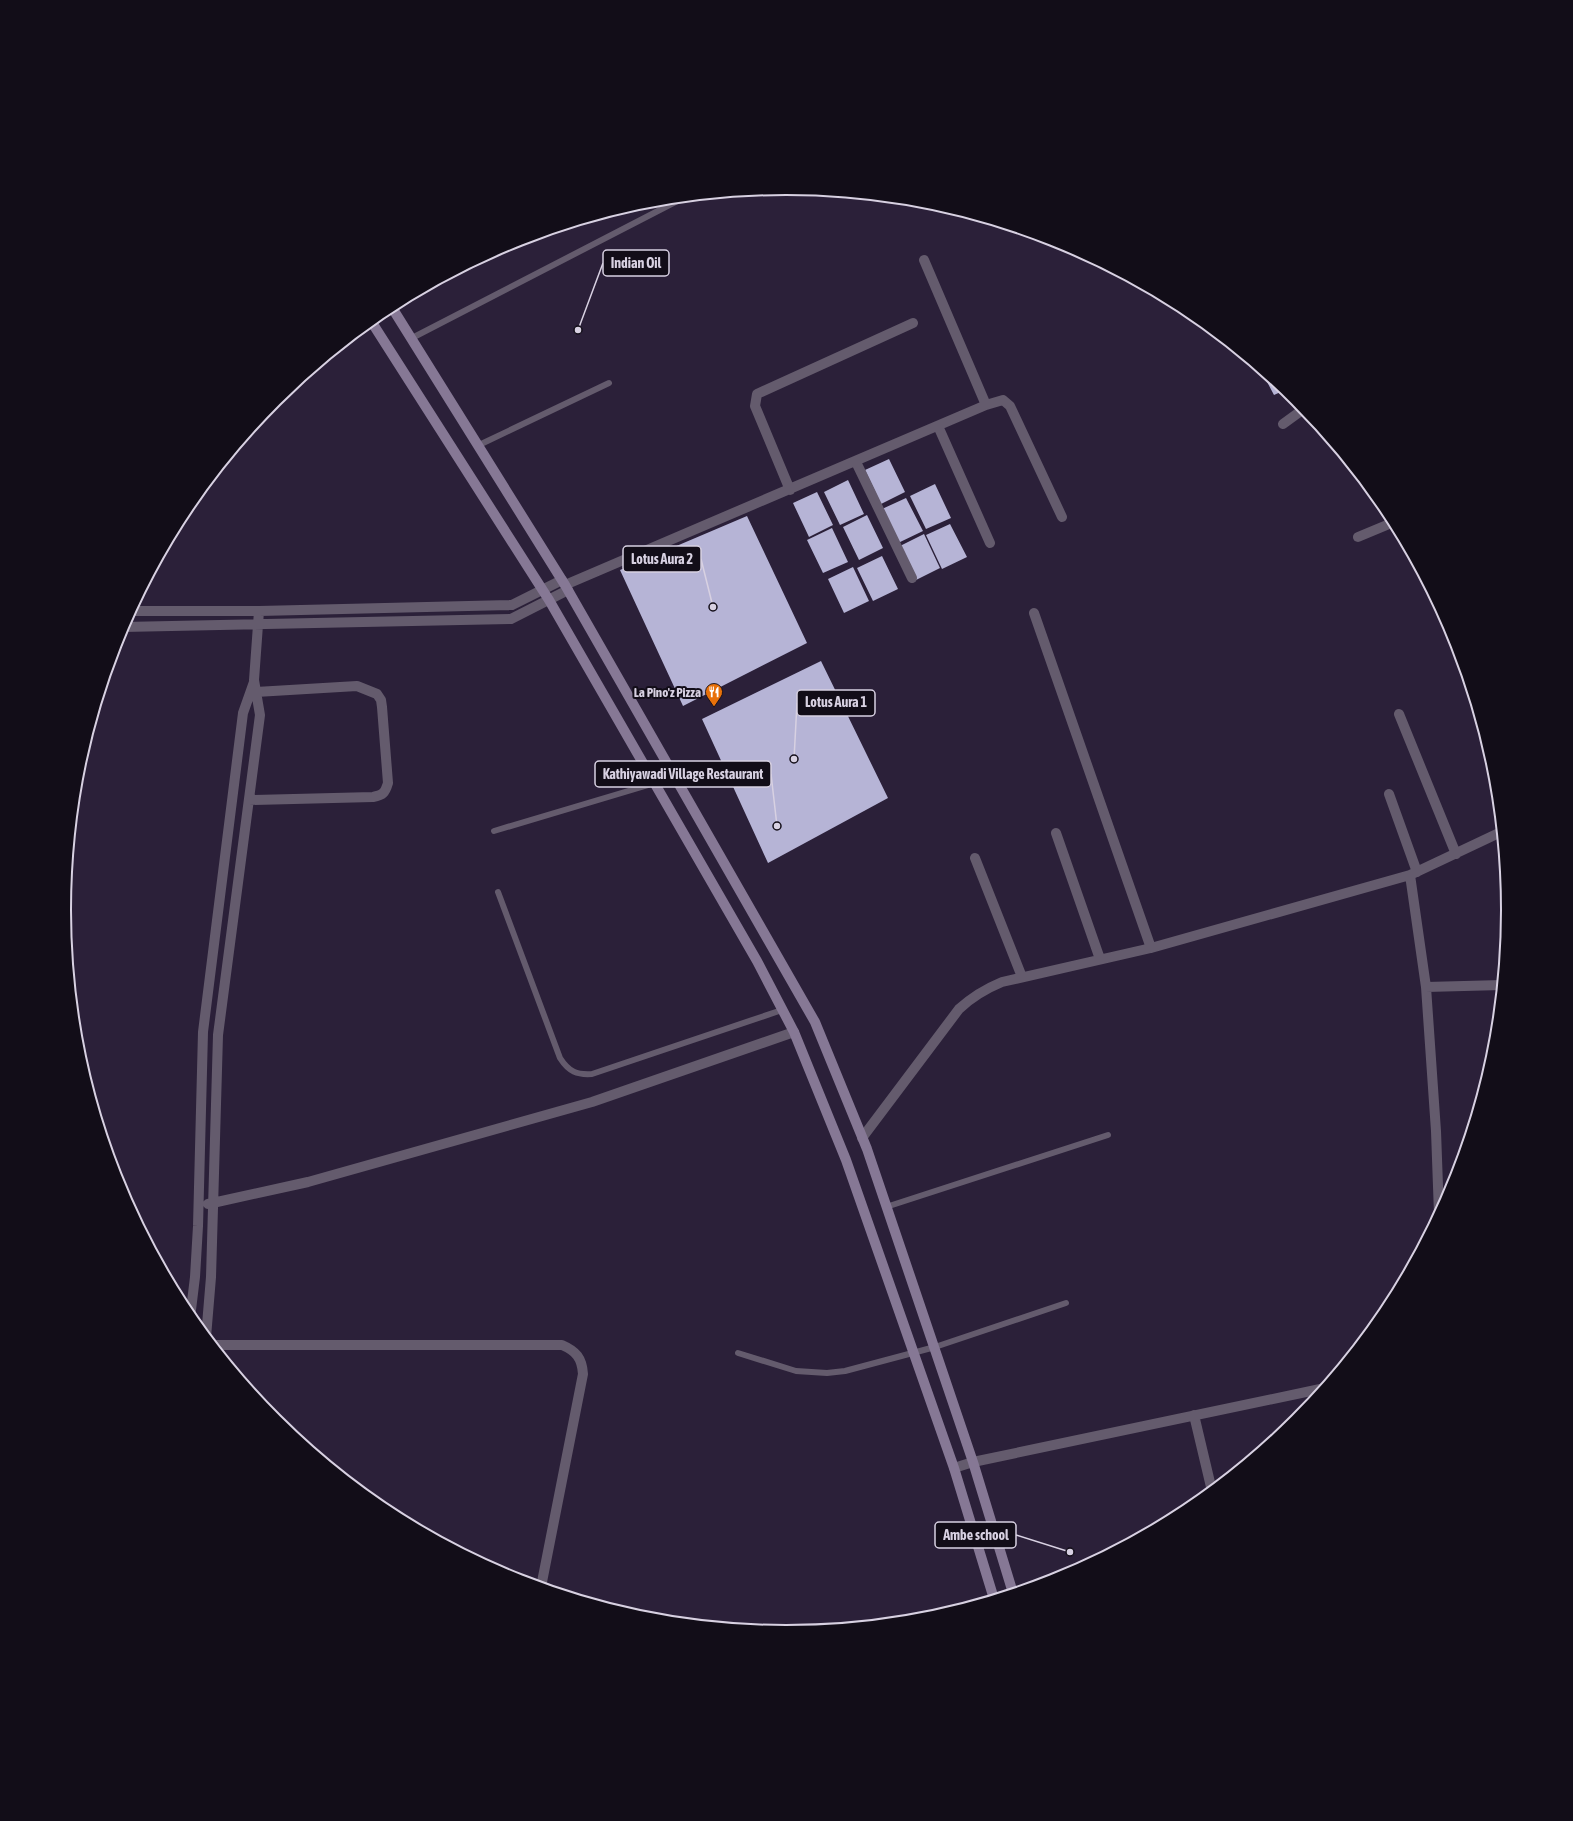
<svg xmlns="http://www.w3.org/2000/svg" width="1573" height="1821" font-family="'Asap Condensed',sans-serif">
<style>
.building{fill:#b6b4d6}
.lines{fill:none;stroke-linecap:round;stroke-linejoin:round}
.lane{stroke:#645b6d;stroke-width:6}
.street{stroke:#645b6d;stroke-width:10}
.secondary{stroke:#867895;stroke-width:10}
.labels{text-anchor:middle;stroke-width:4;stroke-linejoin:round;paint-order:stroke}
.poi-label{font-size:13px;font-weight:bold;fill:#d8d1e2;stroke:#120d18;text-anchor:end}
.rim{fill:none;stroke:#d8d1e2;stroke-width:2}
.leader{fill:none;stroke:#d8d1e2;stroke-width:1.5}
.callout-dot{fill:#d8d1e2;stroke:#120d18;stroke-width:1.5}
.callout{fill:#120d18;stroke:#d8d1e2;stroke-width:1.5}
.callout-label{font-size:14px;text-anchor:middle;font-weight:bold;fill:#d8d1e2}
</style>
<rect width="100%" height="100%" fill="#2b2039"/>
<path class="building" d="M1269,376l16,14 -11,5 -9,-17z
M889,459l16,33 -24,12 -16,-34z
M848,480l16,34 -24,11 -16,-33z
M935,484l16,34 -25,11 -16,-33z
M817,492l16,33 -24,12 -16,-34z
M906,498l17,33 -25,12 -16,-34z
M867,515l16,33 -24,12 -16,-33z
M747,516l60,127 -124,63 -63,-136z
M950,524l17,33 -25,12 -16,-34z
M832,528l16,34 -25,11 -16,-33z
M924,534l16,34 -24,12 -16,-34z
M882,556l16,33 -25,12 -16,-33z
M853,567l16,34 -25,12 -16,-34z
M821,661l67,137 -120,65 -66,-144z"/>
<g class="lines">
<path class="lane" d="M412,338l271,-140
M479,445l130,-62
M494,831l161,-48
M498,892l62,166c9,14 17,17 32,16l190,-64
M886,1207l222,-72
M738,1353l58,18 31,2 18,-2 90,-24 131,-44"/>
<path class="street" d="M924,260l62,145
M1283,424l22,-16
M938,426l52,117
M856,462l56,116
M790,490l-35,-84 2,-12 156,-71
M1358,537l36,-15
M565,585l421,-180 17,-5 7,6 52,111
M132,611h127l253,-6 50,-25
M1034,613l117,335
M123,627l388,-8 57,-29
M1399,714l57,140
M1389,794l28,78
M249,800l124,-3c10,-2 12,-4 15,-14l-6,-76 -1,-7 -4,-6 -20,-8 -101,6
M1056,833l44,126
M975,858l47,119
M1410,875l16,112 10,144 3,83
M1426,987l76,-2
M862,1138l97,-129c13,-12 26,-20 43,-27l149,-34 259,-73 91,-43
M208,1204l100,-22 284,-80 202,-70
M190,1318l5,-41 3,-51 5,-194 40,-319 11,-31
M206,1337l5,-60 7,-242 42,-320 -6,-35 5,-69
M213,1345h349c14,6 20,13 21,29l-42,213
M1194,1415l18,76
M954,1468l19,-6 352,-74"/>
<path class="secondary" d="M391,306l174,279 250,437 52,127 106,313 40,131
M371,321l178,279 208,361 37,71 52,128 108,308 40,131"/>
</g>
<defs>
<symbol id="restaurant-pin" viewBox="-11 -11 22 30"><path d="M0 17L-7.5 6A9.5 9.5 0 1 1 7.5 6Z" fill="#e8710a" stroke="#120d18"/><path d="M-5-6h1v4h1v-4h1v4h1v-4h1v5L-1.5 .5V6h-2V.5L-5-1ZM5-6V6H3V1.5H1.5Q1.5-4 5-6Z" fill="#fff"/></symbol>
</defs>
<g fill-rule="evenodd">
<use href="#restaurant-pin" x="704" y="682" width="20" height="27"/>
</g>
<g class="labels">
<g class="poi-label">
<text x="701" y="697">La Pino'z Pizza</text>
</g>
</g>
<path d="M0 0H1573V1821H0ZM71 910a715 715 0 1 1 1430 0a715 715 0 1 1-1430 0Z" fill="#120d18" fill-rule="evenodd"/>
<path class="rim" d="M71 910a715 715 0 1 1 1430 0a715 715 0 1 1-1430 0Z"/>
<path class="leader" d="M578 330L603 263M713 607L701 559M794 759L797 703M777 826L771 774M1070 1552L1016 1535"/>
<g class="callout-dot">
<circle cx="578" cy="330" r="4"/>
<circle cx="713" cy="607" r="4"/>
<circle cx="794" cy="759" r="4"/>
<circle cx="777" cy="826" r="4"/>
<circle cx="1070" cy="1552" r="4"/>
</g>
<g class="callout">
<rect x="603" y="250" width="66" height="26" rx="4"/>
<rect x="623" y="546" width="78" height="26" rx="4"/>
<rect x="797" y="690" width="78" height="26" rx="4"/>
<rect x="595" y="761" width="176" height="26" rx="4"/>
<rect x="935" y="1522" width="81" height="26" rx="4"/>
</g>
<g class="callout-label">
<text x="636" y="268">Indian Oil</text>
<text x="662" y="564">Lotus Aura 2</text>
<text x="836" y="707">Lotus Aura 1</text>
<text x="683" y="779">Kathiyawadi Village Restaurant</text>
<text x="976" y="1540">Ambe school</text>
</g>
</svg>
